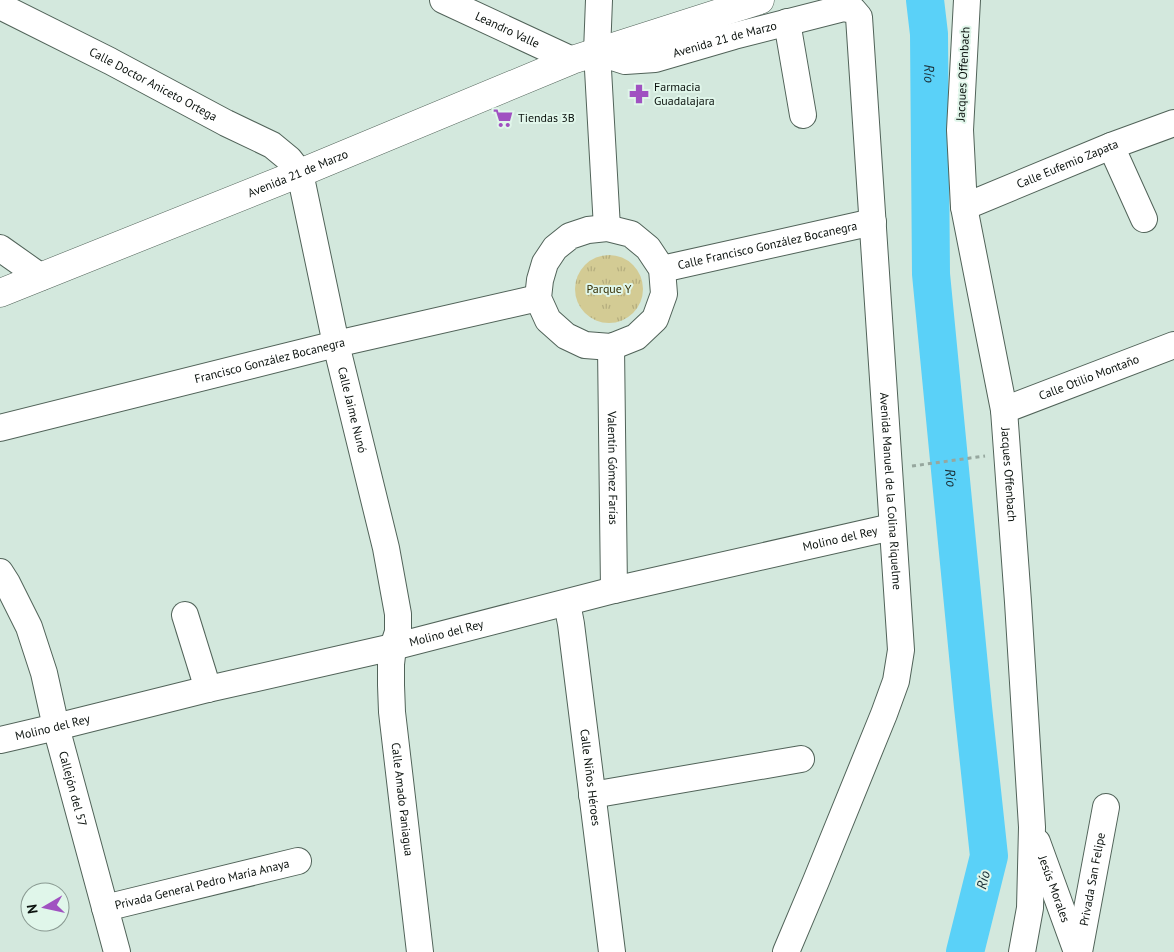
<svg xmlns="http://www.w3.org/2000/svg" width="1174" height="952" font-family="'PT Sans',sans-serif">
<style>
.grass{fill:url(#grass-tufts)}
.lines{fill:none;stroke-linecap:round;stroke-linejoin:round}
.river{stroke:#5ad1f8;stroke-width:38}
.minor-casing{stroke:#516359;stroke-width:28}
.major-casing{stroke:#516359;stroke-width:29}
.path{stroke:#96a79e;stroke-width:3;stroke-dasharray:4 4;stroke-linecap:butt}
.minor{stroke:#fff;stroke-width:26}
.major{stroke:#fff;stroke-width:28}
.labels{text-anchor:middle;stroke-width:4;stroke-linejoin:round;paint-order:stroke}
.street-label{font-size:12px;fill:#0a110d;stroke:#e0f6ea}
.poi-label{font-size:12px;fill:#0a110d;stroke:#e0f6ea;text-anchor:start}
.park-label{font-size:12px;fill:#352e03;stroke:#e0f6ea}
.water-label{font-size:14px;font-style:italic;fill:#1b3038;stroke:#e0f6ea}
</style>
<defs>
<pattern id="grass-tufts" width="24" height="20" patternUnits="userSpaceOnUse" patternTransform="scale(1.25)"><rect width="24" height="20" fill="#d3cb94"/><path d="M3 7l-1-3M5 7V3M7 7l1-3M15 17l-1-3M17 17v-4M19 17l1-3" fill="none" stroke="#b4ad7e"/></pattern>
</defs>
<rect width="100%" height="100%" fill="#d3e8dd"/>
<path class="grass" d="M575 289a34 34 0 1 1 68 0a34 34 0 1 1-68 0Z"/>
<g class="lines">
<path class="river" id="s1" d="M925,0l4,34 2,240 42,433 16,149 -24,96"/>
<defs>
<g id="minor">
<path id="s2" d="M443,0l129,60"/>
<path d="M599,0l-2,52 10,176"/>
<path id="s3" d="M967,0l-7,130 4,77 40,203 14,192 14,225 -2,81 -8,44"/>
<path id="s4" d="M0,6l110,55 116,62 46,22 17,14 11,14 36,171 50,204 12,66v18l-5,15 -2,17v21l1,27 28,240"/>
<path d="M787,22l16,93"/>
<path id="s5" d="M597,52l28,9 30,-2 79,-23 110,-28 9,2 6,7 42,633 -5,31 -12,33 -68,167 -30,71"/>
<path d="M1111,146l33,73"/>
<path id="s6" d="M964,207l147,-61 63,-23"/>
<path d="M607,228l24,6 17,14 14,21 2,25 -9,25 -19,18 -25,10 -26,-2 -19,-9 -18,-16 -10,-22 2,-18 5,-17 10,-15 15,-12 18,-6z"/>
<path d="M0,248l41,29"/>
<path id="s7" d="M662,269l211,-47"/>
<path id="s8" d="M611,347l3,243"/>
<path id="s9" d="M1004,410l170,-65"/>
<path id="s10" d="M0,428l336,-84 202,-46"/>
<path id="s11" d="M0,572l7,11 22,44 15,46 12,54 61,225"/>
<path id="s12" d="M567,603l4,21 41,328"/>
<path d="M185,615l23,74"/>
<path id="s13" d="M0,740l56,-13 152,-38 185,-42 221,-57 278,-63"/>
<path d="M592,795l209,-36"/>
<path id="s14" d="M1037,842l40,110"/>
<path id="s15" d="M105,908l193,-47"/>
<path id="s16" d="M1079,952l27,-145"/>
</g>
<g id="major">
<path id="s17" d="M0,293l300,-120 272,-113 188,-60"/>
</g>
</defs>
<use href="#minor" class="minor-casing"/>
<use href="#major" class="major-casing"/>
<path class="path" d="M912,466l73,-10"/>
<use href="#minor" class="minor"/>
<use href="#major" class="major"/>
</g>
<defs>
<symbol id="pharmacy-bare" viewBox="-9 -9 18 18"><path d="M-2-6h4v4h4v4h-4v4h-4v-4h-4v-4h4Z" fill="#a051c1" stroke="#e0f6ea" stroke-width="2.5" paint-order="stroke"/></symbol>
<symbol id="supermarket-bare" viewBox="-9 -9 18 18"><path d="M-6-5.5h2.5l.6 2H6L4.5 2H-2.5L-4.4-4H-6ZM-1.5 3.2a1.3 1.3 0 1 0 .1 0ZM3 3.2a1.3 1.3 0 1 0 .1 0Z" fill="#a051c1" stroke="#e0f6ea" stroke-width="2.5" paint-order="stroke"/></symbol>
</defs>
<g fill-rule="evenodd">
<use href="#pharmacy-bare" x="625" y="80" width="28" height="28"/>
<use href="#supermarket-bare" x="489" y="104" width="28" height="28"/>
</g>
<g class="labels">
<g class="street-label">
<text dy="4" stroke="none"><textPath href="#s2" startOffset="71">Leandro Valle</textPath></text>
<text dy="4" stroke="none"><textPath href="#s5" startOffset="132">Avenida 21 de Marzo</textPath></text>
<text transform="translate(963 74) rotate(-87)" y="4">Jacques Offenbach</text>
<text dy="4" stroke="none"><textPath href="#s4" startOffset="172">Calle Doctor Aniceto Ortega</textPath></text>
<text dy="4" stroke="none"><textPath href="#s6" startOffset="112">Calle Eufemio Zapata</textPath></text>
<text dy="4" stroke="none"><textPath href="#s17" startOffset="321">Avenida 21 de Marzo</textPath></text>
<text dy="4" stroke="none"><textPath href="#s7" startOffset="108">Calle Francisco González Bocanegra</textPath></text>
<text dy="4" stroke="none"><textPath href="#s10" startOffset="278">Francisco González Bocanegra</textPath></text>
<text dy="4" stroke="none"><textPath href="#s9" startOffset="91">Calle Otilio Montaño</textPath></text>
<text dy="4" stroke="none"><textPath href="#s4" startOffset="588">Calle Jaime Nunó</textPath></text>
<text dy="4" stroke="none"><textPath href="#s8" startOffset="121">Valentín Gómez Farías</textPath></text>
<text dy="4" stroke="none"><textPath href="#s3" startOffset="479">Jacques Offenbach</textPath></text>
<text dy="4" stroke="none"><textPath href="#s5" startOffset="749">Avenida Manuel de la Colina Riquelme</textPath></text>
<text dy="4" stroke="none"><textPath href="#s13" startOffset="864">Molino del Rey</textPath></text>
<text dy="4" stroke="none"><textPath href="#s13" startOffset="459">Molino del Rey</textPath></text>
<text dy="4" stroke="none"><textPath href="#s13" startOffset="54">Molino del Rey</textPath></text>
<text dy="4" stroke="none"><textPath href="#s12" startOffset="176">Calle Niños Héroes</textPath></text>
<text dy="4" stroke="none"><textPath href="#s11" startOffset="230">Callejón del 57</textPath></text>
<text dy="4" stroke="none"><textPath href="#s4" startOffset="984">Calle Amado Paniagua</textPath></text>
<text dy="4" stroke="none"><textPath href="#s16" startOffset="74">Privada San Felipe</textPath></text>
<text dy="4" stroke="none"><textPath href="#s15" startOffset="100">Privada General Pedro María Anaya</textPath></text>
<text dy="4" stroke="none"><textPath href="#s14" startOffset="50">Jesús Morales</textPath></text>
</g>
<g class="poi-label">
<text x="654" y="91">Farmacia<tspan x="654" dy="14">Guadalajara</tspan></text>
<text x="518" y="122">Tiendas 3B</text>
</g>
<g class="park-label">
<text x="609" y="293">Parque Y</text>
</g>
<g class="water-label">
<text dy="5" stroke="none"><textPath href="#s1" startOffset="74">Río</textPath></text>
<text dy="5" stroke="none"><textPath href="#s1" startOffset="479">Río</textPath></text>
<text transform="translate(983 880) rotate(-76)" y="5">Río</text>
</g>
</g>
<g transform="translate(45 907) rotate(261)"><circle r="24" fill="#e0f6ea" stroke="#8a9a92"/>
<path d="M0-4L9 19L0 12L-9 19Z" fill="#a051c1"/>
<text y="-8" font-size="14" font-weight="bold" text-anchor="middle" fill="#0a110d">N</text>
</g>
</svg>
